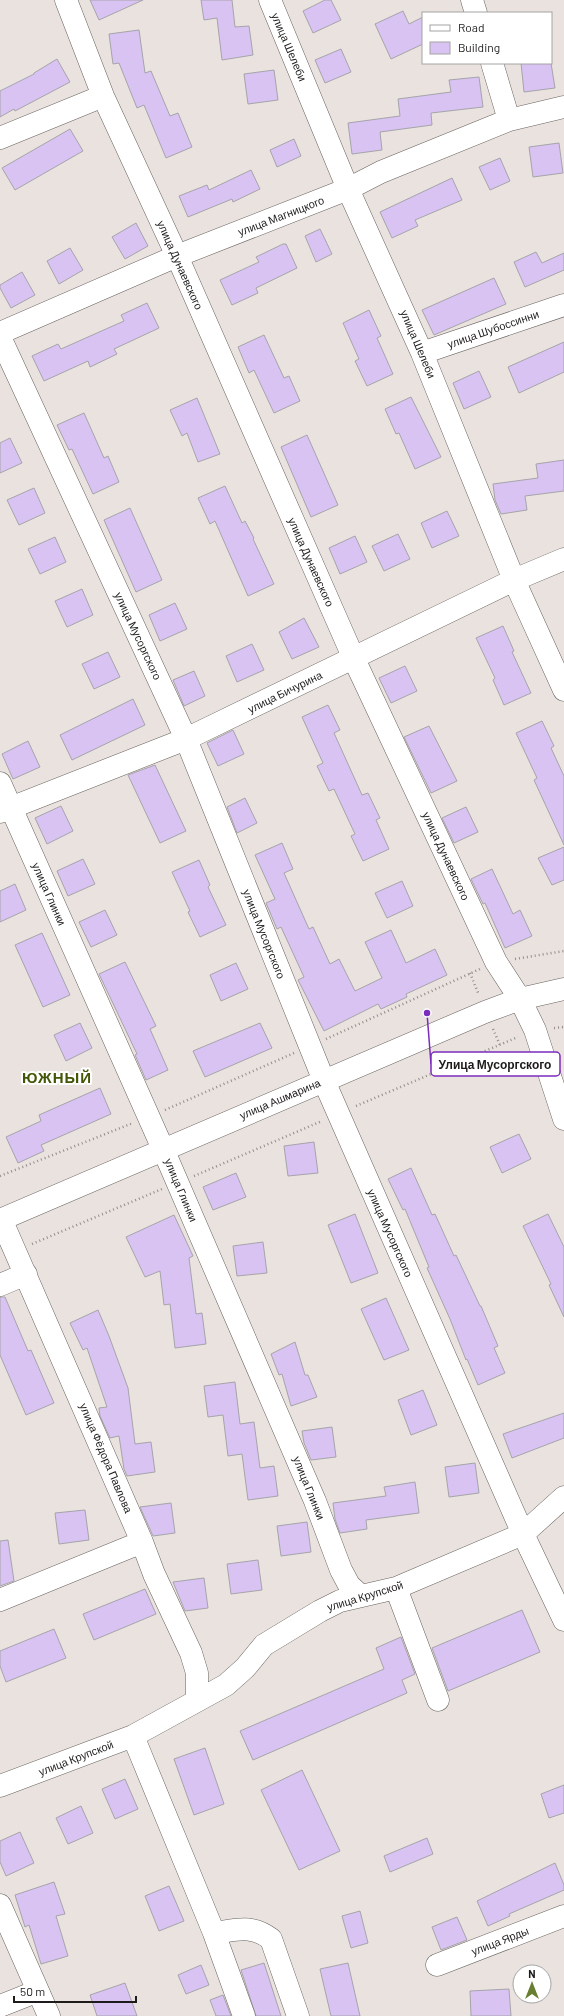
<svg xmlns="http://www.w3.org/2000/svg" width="564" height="2016" font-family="Barlow,sans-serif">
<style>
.building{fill:#d8c3f3;stroke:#a6a4aa}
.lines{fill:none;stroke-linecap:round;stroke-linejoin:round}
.minor-casing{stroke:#69625f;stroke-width:23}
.path{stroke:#938e8b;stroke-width:2.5;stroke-dasharray:1 3;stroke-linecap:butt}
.minor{stroke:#fff;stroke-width:22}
.labels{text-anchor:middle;stroke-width:4;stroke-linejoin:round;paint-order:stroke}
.street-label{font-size:11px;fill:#1e1c1b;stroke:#fff}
.district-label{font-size:15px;font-weight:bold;letter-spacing:1px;fill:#435506;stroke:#fff}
.leader{fill:none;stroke:#7b2cbf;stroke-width:1.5}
.callout-dot{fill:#7b2cbf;stroke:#fff;stroke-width:1.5}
.callout{fill:#fff;stroke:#7b2cbf;stroke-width:1.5}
.callout-label{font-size:12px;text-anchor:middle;font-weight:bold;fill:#1e1c1b}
</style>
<rect width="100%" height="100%" fill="#e9e2de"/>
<path class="building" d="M90,0h53l-44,20z
M201,0h31l3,27 14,-1 4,29 -31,5 -5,-42 -13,2z
M325,0h6l10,20 -28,13 -10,-22z
M403,11l6,13 14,-7v27l-32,15 -16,-35z
M139,30l6,43 6,-2 19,45 8,-3 14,34 -26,11 -22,-53 -7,3 -18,-45 -6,1 -4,-30z
M341,49l10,23 -26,11 -10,-23z
M57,59l13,23 -55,29 -1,-2 -14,8v-26l34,-17v-1z
M521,63h30l4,25 -31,4z
M274,70l4,30 -30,4 -4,-30z
M479,77l4,30 -52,6 1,12 -52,7 2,18 -30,4 -4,-31 52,-7 -2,-17 53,-7 -2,-12z
M70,129l13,22 -68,39 -13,-22z
M294,139l7,17 -24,11 -7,-17z
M559,143l4,30 -30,4 -4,-30z
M500,158l10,23 -20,9 -11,-23z
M251,170l9,19 -27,13 -1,-3 -44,18 -9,-21 28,-11 2,5z
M452,178l10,22 -47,20 3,6 -26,12 -12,-26z
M136,223l12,23 -23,13 -13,-22z
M320,229l12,25 -16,8 -11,-26z
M283,244h3l11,24 -41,20 2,5 -26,12 -12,-25 39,-18 -3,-5z
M70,248l13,22 -24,14 -12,-23z
M536,252l6,11 22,-10v17l-39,17 -11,-25z
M22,272l13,23 -24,13 -11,-20v-3z
M494,278l12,26 -72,31 -12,-25z
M147,303l12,25 -45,21 3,5 -27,13 -2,-6 -44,20 -12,-25 26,-12 3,5 63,-28 -3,-6z
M369,310l12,26 -4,2 16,36 -26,12 -12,-25 4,-2 -16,-36z
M264,335l20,43 5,-2 11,25 -26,12 -20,-43 -5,3 -11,-26z
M564,342v30l-45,21 -11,-26z
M479,371l12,26 -27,12 -11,-26z
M411,397l30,60 -26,12 -16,-36 -3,1 -11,-25z
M197,398l23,56 -22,8 -11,-29 -5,3 -12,-26z
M84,413l20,45 4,-2 11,26 -26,12 -21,-45 -3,1 -12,-25z
M307,435l31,70 -27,12 -30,-70z
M10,438l12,25 -22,10v-30z
M564,460v31l-39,5 2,14 -26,4 -6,-14 -2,-16 45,-6 -2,-14z
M225,486l17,37 3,-2 9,17 -1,1 21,45 -26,12 -33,-75 -5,3 -12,-26z
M34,488l11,25 -26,12 -12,-25z
M130,508l32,72 -26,12 -32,-72z
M447,511l12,25 -27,12 -11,-25z
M398,534l12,25 -26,12 -12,-25z
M355,536l12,26 -27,12 -11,-26z
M55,537l11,25 -26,12 -12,-25z
M82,589l11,26 -26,12 -12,-26z
M175,603l12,26 -27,12 -11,-26z
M304,618l15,29 -27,12 -13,-27z
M503,626l11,25 -2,1 19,41 -27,12 -11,-25 2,-2 -19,-40z
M252,644l12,26 -27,12 -11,-26z
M108,652l12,25 -26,12 -12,-25z
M405,666l12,25 -26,12 -12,-25z
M194,671l11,25 -21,10 -11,-26z
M133,699l12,26 -73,35 -12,-25z
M328,705l12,25 -6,3 28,62 6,-2 12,25 -4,2 13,29 -26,12 -12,-25 4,-2 -21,-45 -5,2 -12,-25 6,-3 -21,-46z
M542,721l12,25 -3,2 13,28v69l-30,-65 3,-2 -21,-45z
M429,726l28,55 -26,12 -27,-56z
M233,730l11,24 -26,12 -11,-23z
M28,741l12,26 -27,12 -11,-25z
M155,765l31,66 -26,12 -32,-68z
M245,798l12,25 -20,10 -10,-26z
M61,806l12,25 -26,13 -12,-26z
M466,807l12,25 -24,11 -12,-25z
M282,843l11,26 -9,4 25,56 4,-2 17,37 9,-5 16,32 27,-13 -17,-36 26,-12 15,33 29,-14 12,26 -41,19 1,3 -26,12 -3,-5 -54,27 -26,-51 6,-3 -23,-50 -4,2 -11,-26 9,-4 -20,-44z
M564,847v33l-12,5 -14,-27z
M83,859l12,25 -27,12 -11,-25z
M199,860l11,25 -2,2 18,38 -26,12 -12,-25 2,-1 -18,-39z
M492,869l21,45 7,-4 12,26 -27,12 -20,-45 -2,1 -12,-25z
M402,881l11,25 -26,12 -12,-25z
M15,884l11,26 -26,12v-31z
M105,910l12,25 -26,12 -12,-25z
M42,933l28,62 -27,12 -28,-62z
M125,962l31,64 -6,3 18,41 -22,10 -11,-25 2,-1 -38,-80z
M236,963l12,26 -27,12 -11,-26z
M80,1023l12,25 -26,13 -12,-26z
M260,1023l12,25 -67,29 -12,-26z
M100,1088l11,26 -70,31 3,6 -26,12 -12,-26 35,-16 -2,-6z
M519,1134l12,25 -29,14 -12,-26z
M314,1142l4,31 -30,3 -4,-30z
M411,1168l21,47 3,-1 19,42 2,-1 24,51h1l17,40 -4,2 11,25 -27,12 -11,-26 -1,1 -16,-41 -23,-51 2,-1 -24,-58 -2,1 -15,-31z
M236,1173l10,24 -33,13 -10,-23z
M355,1214l23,59 -27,10 -23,-58z
M548,1214l16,33v70l-15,-32 2,-1 -28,-58z
M174,1215l19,41 -4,2 7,56 6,-1 4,31 -31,4 -5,-44 -6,1 -4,-34 -15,6 -19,-40z
M263,1242l4,31 -30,3 -4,-30z
M0,1297h5l23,54 3,-1 23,53 -28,12 -26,-60z
M386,1298l23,52 -25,10 -23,-51z
M98,1310l11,26 19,52 7,56 16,-2 4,30 -28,4 -3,-7 -5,-33 -9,2 -10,-22 -1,-8 8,-1 -20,-59 -4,2 -13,-27z
M295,1342l10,33h3l9,22 -26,9 -9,-32 -3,1 -8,-21z
M235,1382l5,42 14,-2 6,46 14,-2 4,30 -30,4 -6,-46 -14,2 -5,-41 -15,2 -4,-31z
M423,1390l14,35 -26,10 -13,-35z
M564,1413v25l-52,20 -9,-24z
M332,1427l4,30 -25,3 -7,-17 -2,-12z
M475,1463l4,30 -30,4 -4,-30z
M415,1482l4,31 -53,7 1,9 -27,4 -5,-14 -2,-16 53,-7 -2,-9z
M171,1503l4,30 -22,3 -13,-29z
M85,1510l4,30 -30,4 -4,-31z
M307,1522l4,30 -30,4 -4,-30z
M8,1540l6,41 -14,5v-45z
M258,1560l4,30 -31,4 -4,-30z
M204,1578l4,30 -23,3 -12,-29z
M145,1589l11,25 -62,26 -11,-26z
M522,1610l18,42 -92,39 -16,-43z
M54,1629l12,29 -60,24 -6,-16v-15z
M401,1637l14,37 -13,6 5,13 -154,67 -13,-29 144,-62 -8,-21z
M205,1748l19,56 -30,11 -20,-56z
M302,1770l38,81 -41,19 -38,-80z
M125,1779l13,30 -23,10 -13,-30z
M564,1785v28l-15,5 -8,-24z
M81,1806l12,27 -25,11 -12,-26z
M20,1832l14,31 -28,13 -6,-14v-21z
M427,1838l6,16 -43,18 -6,-16z
M555,1863l9,22v5l-55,24 1,2 -22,10 -11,-25z
M54,1882l11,32 -9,2 12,40 -27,8 -12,-39 -4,2 -10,-32z
M169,1886l15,35 -25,10 -14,-35z
M360,1911l8,32 -17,5 -9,-32z
M457,1917l10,23 -26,10 -9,-23z
M264,1963l17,53h-25l-15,-46z
M348,1963l12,53h-29l-11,-47z
M201,1965l8,20 -23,9 -8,-19z
M125,1983l12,33h-40l-7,-21z
M509,1989l2,27h-40l-1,-25z
M223,1995l8,21h-15l-6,-16z"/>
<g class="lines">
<defs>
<path id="minor" d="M66,0l37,96 74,160 177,403 142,303 24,37 15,31 29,89
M270,0l78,189 74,164 92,227 50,110
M472,0l4,13
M492,63l17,57
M0,138l103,-42
M0,333l177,-77 171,-67 33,-17 128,-52 55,-13
M0,337l186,402 138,342 199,453 41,86
M422,353l142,-48
M0,783l163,366 152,352 26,69 8,15 12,11
M0,812l186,-73 328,-159 50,-21
M1,1219l141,323 12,32 37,79 6,20v27
M0,1220l485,-208 35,-13 44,-10
M0,1285l26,-11
M396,1588l42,112
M0,1600l142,-58
M133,1736l81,197 30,83
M0,1786l133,-50 93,-51 19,-17 19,-23 56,-34 20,-10 56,-13 127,-54 41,-37
M0,1905l49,111
M214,1933c23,-3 37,-9 57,6l27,77
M437,1965l127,-49
M0,2006l38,-15"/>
</defs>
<use href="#minor" class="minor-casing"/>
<path class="path" d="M515,959l49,-8
M470,973l9,22
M554,1028l10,-1
M493,1029l7,16
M326,1039l154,-70
M356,1106l162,-69
M165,1110l129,-57
M0,1176l133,-53
M194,1176l128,-55
M32,1244l130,-55"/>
<use href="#minor" class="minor"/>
</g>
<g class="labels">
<g class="street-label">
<text transform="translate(289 47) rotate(67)" y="4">улица Шелеби</text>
<text transform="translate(281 216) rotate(-21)" y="4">улица Магницкого</text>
<text transform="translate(180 265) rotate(66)" y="4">улица Дунаевского</text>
<text transform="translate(493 329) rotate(-19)" y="4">улица Шубоссинни</text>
<text transform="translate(418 344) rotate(67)" y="4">улица Шелеби</text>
<text transform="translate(311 562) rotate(66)" y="4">улица Дунаевского</text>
<text transform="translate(138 636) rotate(65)" y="4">улица Мусоргского</text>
<text transform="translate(285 692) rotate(-26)" y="4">улица Бичурина</text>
<text transform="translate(446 856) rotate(65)" y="4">улица Дунаевского</text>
<text transform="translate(49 894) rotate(66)" y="4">улица Глинки</text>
<text transform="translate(264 934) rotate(68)" y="4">улица Мусоргского</text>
<text transform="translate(280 1099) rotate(-23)" y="4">улица Ашмарина</text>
<text transform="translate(181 1190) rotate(67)" y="4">улица Глинки</text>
<text transform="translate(390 1233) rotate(66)" y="4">улица Мусоргского</text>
<text transform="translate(106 1458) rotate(67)" y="4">улица Фёдора Павлова</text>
<text transform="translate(309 1488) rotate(68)" y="4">улица Глинки</text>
<text transform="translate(365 1596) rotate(-17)" y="4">улица Крупской</text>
<text transform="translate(76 1758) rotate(-21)" y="4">улица Крупской</text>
<text transform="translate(500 1941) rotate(-21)" y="4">улица Ярды</text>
</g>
<g class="district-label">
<text x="57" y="1083">ЮЖНЫЙ</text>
</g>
</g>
<path class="leader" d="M427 1013L431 1064"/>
<circle class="callout-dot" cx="427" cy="1013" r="4"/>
<rect class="callout" x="431" y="1052" width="129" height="24" rx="4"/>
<g class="callout-label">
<text x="495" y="1069">Улица Мусоргского</text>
</g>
<rect x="422" y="12" width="130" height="52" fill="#ffffff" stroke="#a5a4a4"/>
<rect x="430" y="25" width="20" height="6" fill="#ffffff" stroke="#a5a4a4"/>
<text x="458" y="32" font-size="12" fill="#1e1c1b">Road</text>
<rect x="430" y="42" width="20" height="12" fill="#d8c3f3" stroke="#a5a4a4"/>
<text x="458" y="52" font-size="12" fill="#1e1c1b">Building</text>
<g transform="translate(532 1984)"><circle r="19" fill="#ffffff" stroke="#a5a4a4"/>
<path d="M0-3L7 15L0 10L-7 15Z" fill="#687e30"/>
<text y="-6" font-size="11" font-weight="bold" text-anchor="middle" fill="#1e1c1b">N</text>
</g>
<path d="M14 1996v6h122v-6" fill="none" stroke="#1e1c1b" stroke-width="2"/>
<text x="20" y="1996" font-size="12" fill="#1e1c1b" stroke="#ffffff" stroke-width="3" paint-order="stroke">50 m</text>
</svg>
